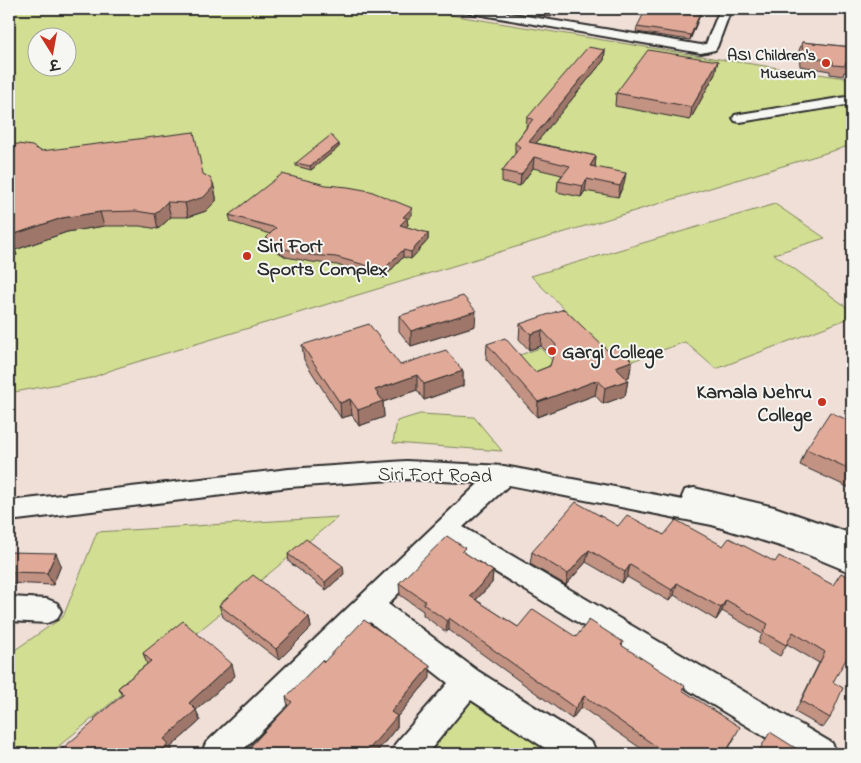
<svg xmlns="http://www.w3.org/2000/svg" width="861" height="763" font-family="'Indie Flower','Playpen Sans Deva',sans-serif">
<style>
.green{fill:#d2de92;stroke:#7e845e;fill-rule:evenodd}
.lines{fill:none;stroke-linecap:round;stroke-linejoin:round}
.minor-casing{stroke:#2b2b2b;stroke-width:4}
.minor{fill:#f6f6f2;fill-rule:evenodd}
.wall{fill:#c29283;stroke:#2b2b2b}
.shaded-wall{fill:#9e776a;stroke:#2b2b2b}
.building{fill:#e1aa98;stroke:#2b2b2b}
.poi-dot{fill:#c8321e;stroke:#f6f6f2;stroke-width:2}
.labels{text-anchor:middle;stroke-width:4;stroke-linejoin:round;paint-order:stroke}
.far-poi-label{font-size:16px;font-weight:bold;fill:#2b2b2b;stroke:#f6f6f2;text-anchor:end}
.poi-label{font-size:20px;font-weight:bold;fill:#2b2b2b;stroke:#f6f6f2;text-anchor:start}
.street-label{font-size:20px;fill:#2b2b2b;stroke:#f6f6f2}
</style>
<rect width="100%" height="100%" fill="#f0dfd7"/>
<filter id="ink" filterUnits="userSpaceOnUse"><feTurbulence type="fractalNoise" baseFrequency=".02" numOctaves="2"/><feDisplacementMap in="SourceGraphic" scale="10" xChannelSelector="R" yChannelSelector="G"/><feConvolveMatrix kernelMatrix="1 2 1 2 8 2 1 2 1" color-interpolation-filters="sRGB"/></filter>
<g filter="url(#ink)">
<path class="green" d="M9,9h405l311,51 127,19v66l-735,223 -26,10 -82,15zM38,38h30v30h-30z
M775,204l50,34 -51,16 78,57v6l-136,52 -31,-27 -64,23 -90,-89z
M540,348l19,19 -10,-2 -3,10 -11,10 -24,-27z
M420,414l54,3 28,34 -109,-8 4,-22z
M338,517l-289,237h-40v-100l54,-37 34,-85z
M471,694l75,56 7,4h-131z"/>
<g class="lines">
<defs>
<path id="minor" d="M459,9h25l217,36 5,-1 14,-35h11l-14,38 -2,3 -14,3 -236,-41z
M852,96v8l-112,18 -5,-1 -2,-3 2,-3 5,-1z
M406,461l98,5 179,34 -1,-3 3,-7 9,-2 80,19 78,27v39l-46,-19 -94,-29 -203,-40 -46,42 369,216 5,11h-44l-345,-211 -60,61 90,67 114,72 5,11h-43l-83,-54 -44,54h-36l5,-11 52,-60 -78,-61 -131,132h-38l5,-11 273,-260 -73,-4 -117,8 -280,34v-20l280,-32z
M9,597l38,2 10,4 4,8 -4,8 -10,4 -38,-2z"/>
</defs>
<use href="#minor" class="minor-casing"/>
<use href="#minor" class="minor"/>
</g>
<path class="wall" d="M515,9h43l-7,8 -14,-2v-2z
M700,15l-10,25 -54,-8 1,-5z
M802,42l50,5v25h-8l-1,4 -13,-2v-3l-30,-5 -1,-15z
M605,50l-1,10 -68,83 60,13 -1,11 29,17 -6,13 -33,-6 -4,6 -24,-5 1,-11 4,-6 -29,-7 -13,18 -18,-4v-11l13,-17v-11l11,-15 1,-10z
M715,74l-25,46 -75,-14 1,-13z
M339,144v3l-28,23 -15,-4v-3z
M41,151l162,23 10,9 3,14v4l-10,10 -18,6h-17l-13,12 -18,-3h-36l-37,6 -52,18 2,5 -8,2z
M229,215h183l-5,5 1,5 -2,2 22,6v7l-17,19 -8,-2 -19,21 -47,-13 -25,-3 -26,-5 -19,-12 -1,-7 4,-4 -39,-12z
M399,316l76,10 -64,20 -12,-15z
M520,324l87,26 25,11 -3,16 -3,1 2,2 -3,16 -22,8 -8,-9 -58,22 -51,-58 1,-15 48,28 15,-6 3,-8 -12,-12 -12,4 -10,-11z
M302,345l98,20 63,6v15l-39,14 -7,-10 -34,12 1,15 -25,9 -7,-11 -11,3 -37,-58z
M852,422v67l-52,-24 6,-16z
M618,526l105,20 52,16 58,23v97l-3,36 -7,10 -28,-16 24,-49 -32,-19 -7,12 -22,-13 4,-9 -40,-23 -6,9 -42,-25 -5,6 -42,-24 -5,6 -36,-21 -20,23 -36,-21 2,-12z
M9,552l52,13 -8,20 -44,-2z
M465,553l28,18 -1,12 -16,17 42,27 58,10 47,5 -1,4 61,45 52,47 -10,16h-76l-68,-47 -9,12 -123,-89 -3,2 -23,-17v-4l-23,-16 -1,-12z
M288,554l56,20 -18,16 -37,-28z
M219,605l90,12 2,11 -32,32 -56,-43z
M143,653l92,23 -39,34 4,11 -29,26 -76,-26 -1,-2 28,-23 -4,-8 29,-24z
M430,678l-33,39v10l-22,27h-123l-2,-7 38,-41 -2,-9z"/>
<path class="shaded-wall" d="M555,9h3l-7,8 1,-4z
M701,11l-1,4 -10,25 1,-5z
M605,50l-1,10 -76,93 1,-11z
M718,61l-3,13 -25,46 2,-13z
M339,144v3l-28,23 -1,-4z
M596,156l-1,11 -5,-1z
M534,157l-1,11 -13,18 1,-11z
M626,173l-2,11 -6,13 2,-11z
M587,179l-2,12 -4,6 2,-11z
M213,183l3,14v4l-10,10 -18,6 -3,-14z
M167,202l4,15 -13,12 -3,-15z
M412,208v7l-5,5 1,5 -8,8v-8l3,-8z
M100,212l4,14 -37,6 -52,18 2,5 -8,2v-21l53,-18z
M428,233v7l-17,19v-7z
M403,250v7l-19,21 -1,-8z
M476,311l-1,15 -64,20v-15z
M542,330l-1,16 -12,4 2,-16z
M632,361l-3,16 -16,5 2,-15z
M463,371v15l-39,14v-16z
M417,375v15l-34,12 1,15 -25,9 -1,-16 17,-20z
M598,380l-3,15 -58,22 1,-15z
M628,380l-3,16 -22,8 2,-16z
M350,399l2,16 -11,3 -1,-15z
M589,550l-3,12 -20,23 2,-11z
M56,553l5,12 -8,20 -6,-12z
M630,565l-3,12 -5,6 3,-11z
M343,566l1,8 -18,16 -1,-8z
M493,571l-1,12 -23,24 1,-11z
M677,583l-3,12 -5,6 3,-11z
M726,600l-4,11 -6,9 5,-12z
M309,617l2,11 -32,32 -3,-11z
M449,618v12l-3,2 1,-11z
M232,664l3,12 -39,34 4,11 -29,26 3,7h-16l6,-15 25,-36z
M430,666v12l-33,39v10l-22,27h-10l26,-42z
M584,696l-3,11 -9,12 3,-11z"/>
<path class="building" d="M539,9h16l-3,4 -15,-2z
M646,9h39l16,2 -10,24 -54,-8z
M802,42l50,5v16h-7l1,3 -13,-1v-4l-30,-5z
M588,47l17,3 -76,92 67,14 -6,10 36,7 -6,13 -33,-7 -4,7 -25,-5 12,-15 -36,-9 -13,18 -19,-4 18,-24 -5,-4 18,-24 -6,-1z
M648,50l70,11 -26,46 -76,-14z
M194,132l9,42 7,4 3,5v4l-9,10 -19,6 -18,-1 -12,12 -19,-3 -36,1 -38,6 -53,18v-91l9,-1 14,2 9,5z
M331,135l8,9 -29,22 -14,-3z
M282,174l44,11 22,2 22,4 42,17 -9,9 4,1 -7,7 28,8 -17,19 -8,-2 -20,20 -47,-13 -25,-2 -26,-6 -19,-11 10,-10 -47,-13z
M463,296l13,15 -65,20 -12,-15z
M564,309l43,41 11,-3 14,14 -17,6 13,13 -23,8 -7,-8 -60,22 -51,-58 18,-6 30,34 15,-6 6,-21 -14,-15 -11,4 -11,-10z
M369,324l31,41 46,-15 17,21 -39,13 -7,-9 -42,15 8,11 -25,9 -8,-11 -10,4 -38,-58z
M830,412l22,10v48l-46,-21z
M576,502l42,24 9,-11 37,20 12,-15 47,26 6,-8 46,24 4,-6 54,29 8,-12 11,6v70l-19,33 10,6 -13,30 -29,-17 24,-49 -32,-20 -7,13 -23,-13 5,-8 -42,-24 -5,8 -44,-25 -5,7 -42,-25 -5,7 -36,-22 -21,24 -36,-22z
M447,536l18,12 -3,3 31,20 -23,25 48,31 15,-18 43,28 13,-17 34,22 -2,3 64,41 -3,4 58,37 -15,27h-58l-83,-58 -9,12 -126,-90 -2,3 -24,-17 2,-3 -26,-18z
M306,539l37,27 -18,16 -37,-28z
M9,552l47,1 -9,20 -38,-1z
M253,575l56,42 -33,32 -57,-44z
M364,620l66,46 -39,46 6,4 -32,38h-106l-9,-7 42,-45 -6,-5 36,-37 2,2z
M183,621l49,43 -43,39 7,7 -32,29 5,5 -11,10h-102l39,-33 -1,-2 30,-25 -6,-6 33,-27 -8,-8z
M770,732l35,22h-48z
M39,748l6,6h-14z"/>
</g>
<g class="poi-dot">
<circle cx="826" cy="63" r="5"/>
<circle cx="247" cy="256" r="5"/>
<circle cx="552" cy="351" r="5"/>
<circle cx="822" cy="402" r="5"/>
</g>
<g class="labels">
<g class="far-poi-label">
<text x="816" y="60">ASI Children's<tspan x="816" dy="18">Museum</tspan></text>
</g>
<g class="poi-label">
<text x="257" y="252">Siri Fort<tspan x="257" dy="23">Sports Complex</tspan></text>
<text x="562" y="358">Gargi College</text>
<text x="812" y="398" text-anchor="end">Kamala Nehru<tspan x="812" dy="23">College</tspan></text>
</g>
<g class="street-label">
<text transform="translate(435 474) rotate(1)" y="7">Siri Fort Road</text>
</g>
</g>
<rect width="861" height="763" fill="none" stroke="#f6f6f2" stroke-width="30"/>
<rect x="15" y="15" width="831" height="733" fill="none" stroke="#2b2b2b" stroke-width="2" filter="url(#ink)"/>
<g transform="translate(52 52) rotate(169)"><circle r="24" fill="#f6f6f2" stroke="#a5a5a2"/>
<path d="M0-4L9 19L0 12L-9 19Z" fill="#c8321e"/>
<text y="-8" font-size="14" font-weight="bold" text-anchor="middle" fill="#2b2b2b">उ</text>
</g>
</svg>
